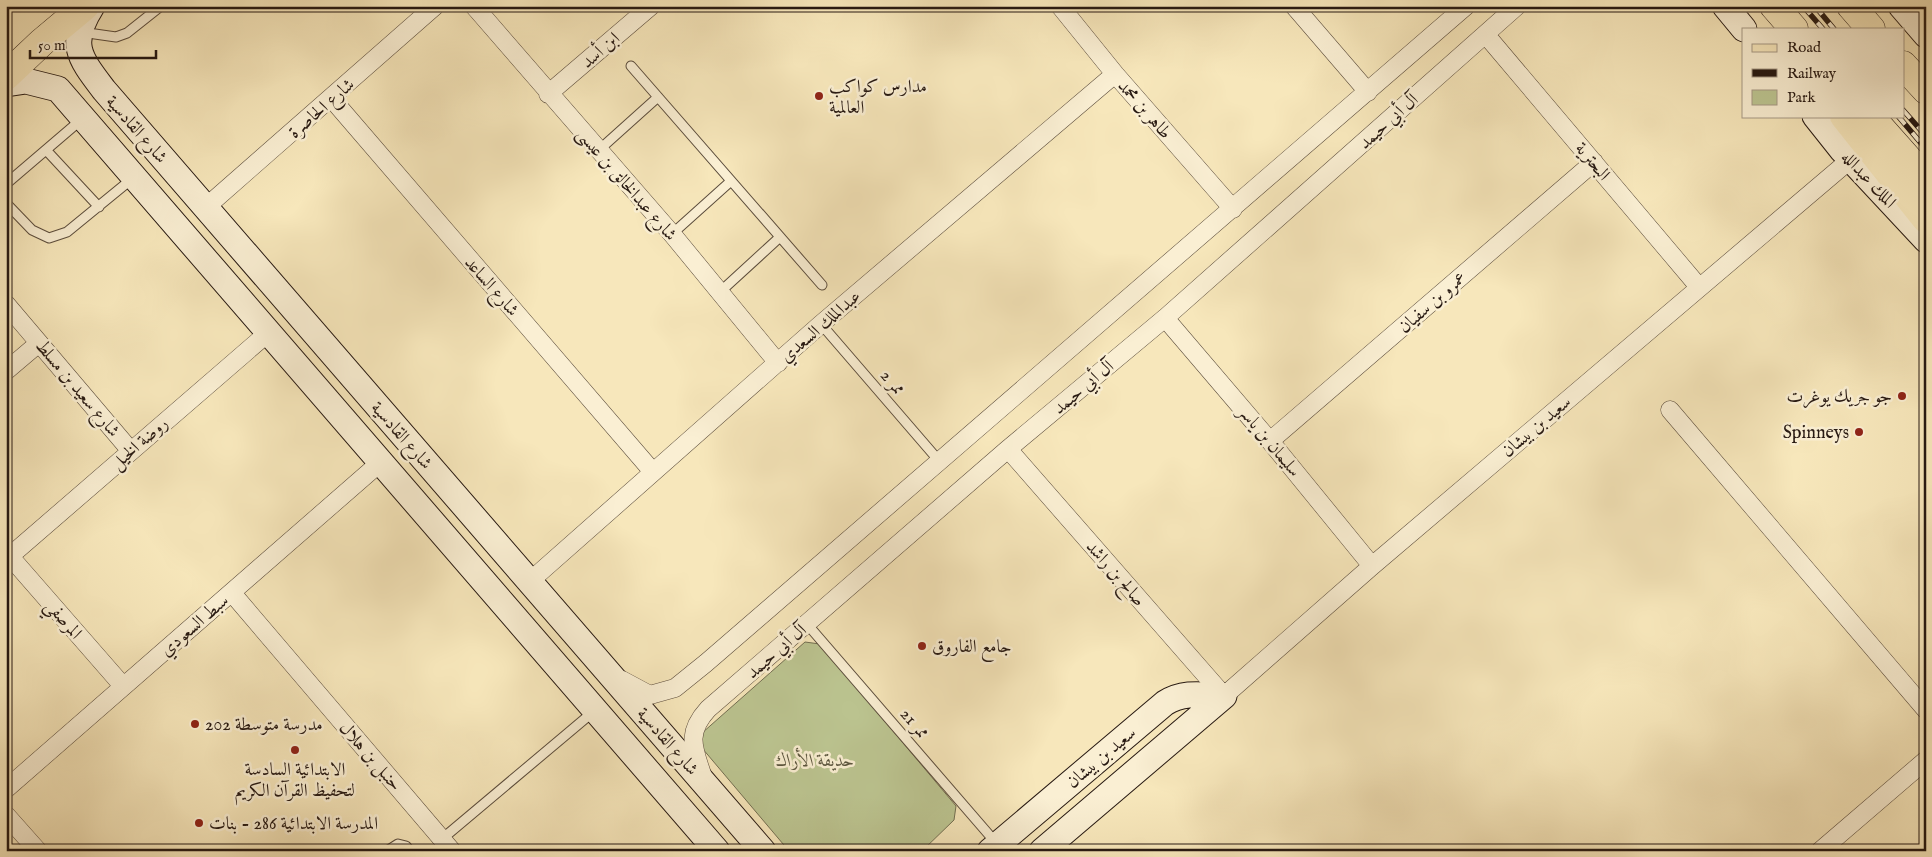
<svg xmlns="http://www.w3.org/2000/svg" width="1932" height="857" font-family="'IM FELL English',Amiri,serif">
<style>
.green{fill:#bcc591;stroke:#726f52}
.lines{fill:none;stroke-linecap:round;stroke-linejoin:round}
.lane-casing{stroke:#5b4c3c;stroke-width:11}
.street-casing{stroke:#5b4c3c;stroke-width:19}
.secondary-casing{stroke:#271912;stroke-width:27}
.primary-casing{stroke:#271912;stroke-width:29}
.highway-casing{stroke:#271912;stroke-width:29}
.lane{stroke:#faefd3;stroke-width:9}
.street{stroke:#faefd3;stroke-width:18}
.secondary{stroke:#faefd3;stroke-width:25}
.primary{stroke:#f7e7bb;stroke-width:28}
.highway{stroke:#f7e7bb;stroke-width:28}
.rail-casing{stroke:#271912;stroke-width:5.5}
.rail{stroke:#faefd3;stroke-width:4;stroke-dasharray:11;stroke-linecap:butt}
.poi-dot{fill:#8f2418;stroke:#faefd3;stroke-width:2}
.labels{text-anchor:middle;stroke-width:5;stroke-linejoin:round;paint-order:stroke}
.street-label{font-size:18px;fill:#271912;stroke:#faefd3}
.poi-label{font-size:18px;fill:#271912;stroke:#faefd3;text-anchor:start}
.park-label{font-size:18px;font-style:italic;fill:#5b553e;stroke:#faefd3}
</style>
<rect width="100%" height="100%" fill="#f7e7bb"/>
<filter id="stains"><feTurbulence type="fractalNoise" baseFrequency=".004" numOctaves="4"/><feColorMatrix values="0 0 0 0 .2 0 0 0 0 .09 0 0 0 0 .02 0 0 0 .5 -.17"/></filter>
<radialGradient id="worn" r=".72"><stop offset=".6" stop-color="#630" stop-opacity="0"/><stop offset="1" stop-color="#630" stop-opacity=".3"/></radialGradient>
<path class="green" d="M805,642l15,2 136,162 -2,14 -32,31h-133l-87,-103v-15z"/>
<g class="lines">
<defs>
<path id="lane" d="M81,32l35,5 11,-4 34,-27
M631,66l191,219
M599,150l59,-53
M47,151l52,56
M6,184l76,-65
M6,203l26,27 17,8 18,-6 66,-54
M672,234l59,-53
M720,292l60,-55
M821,324l119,138
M807,624l190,220
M442,839l151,-127
M387,851l11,-7 8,2 4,5"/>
<path id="street" d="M474,6l198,228 106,129
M1060,6l55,68 118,135
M1294,6l74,86
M1486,35l213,252
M548,94l103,-88
M332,99l321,373
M205,208l230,-202
M6,304l124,146
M1165,318l105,123 102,125
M6,371l33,-28
M1670,410l256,300
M1270,441l324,-279
M1008,449l216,247 148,-130 479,-407
M6,552l117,134
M10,556l259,-224
M529,582l292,-258 294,-250
M232,593l220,258
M622,680l28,15 25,-7 31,-25 760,-657
M703,777c-9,-28 -18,-43 5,-68l300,-260 157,-131 352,-312
M6,789l376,-328
M6,815l32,36
M1820,851l106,-91"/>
<path id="secondary" d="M92,6c-24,38 -13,51 12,84l659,761
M1725,6l19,23
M1901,6l25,29
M6,84l20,-3 32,8 659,762
M1815,116l27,34 84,90
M990,851l175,-148c19,-12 37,-8 59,-7
M1042,851l182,-155"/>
<path id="primary" d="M6,76l36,-34 43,-36"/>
<path id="highway" d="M1774,6l20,23
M1851,6l20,23
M1903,65l23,25
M1844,116l82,103
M1870,116l56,63"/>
</defs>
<use href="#lane" class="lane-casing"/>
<use href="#street" class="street-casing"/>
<use href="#secondary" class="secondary-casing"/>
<use href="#primary" class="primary-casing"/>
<use href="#highway" class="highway-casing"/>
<use href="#lane" class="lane"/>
<use href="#street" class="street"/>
<use href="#secondary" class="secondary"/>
<use href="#primary" class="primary"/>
<use href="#highway" class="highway"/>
<defs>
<path id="rail" d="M1803,6l20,23
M1815,6l19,23
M1903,110l23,26
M1898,116l28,33"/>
</defs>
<use href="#rail" class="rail-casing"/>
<use href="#rail" class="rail"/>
</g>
<g class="poi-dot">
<circle cx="819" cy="96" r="5"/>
<circle cx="1902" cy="396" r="5"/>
<circle cx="1859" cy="432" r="5"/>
<circle cx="922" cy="646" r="5"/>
<circle cx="195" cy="724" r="5"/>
<circle cx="295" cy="750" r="5"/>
<circle cx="199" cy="823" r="5"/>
</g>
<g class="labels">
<g class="street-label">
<text transform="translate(600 50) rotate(-41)" y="6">ابن أسد</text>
<text transform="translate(321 108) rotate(-41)" y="6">شارع الحاصرة</text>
<text transform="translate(1145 109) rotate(49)" y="6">طاهر بن محمد</text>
<text transform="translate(1388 121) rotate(-42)" y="6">آل أبي حيمد</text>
<text transform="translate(137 129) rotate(49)" y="6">شارع القادسية</text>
<text transform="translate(1593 161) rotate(50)" y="6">البحترية</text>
<text transform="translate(1869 179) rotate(47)" y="6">الملك عبدالله</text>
<text transform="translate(627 184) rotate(49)" y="6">شارع عبدالخالق بن عيسى</text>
<text transform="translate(492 286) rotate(49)" y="6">شارع الساعد</text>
<text transform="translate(1432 302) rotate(-41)" y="6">عمرو بن سفيان</text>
<text transform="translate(820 326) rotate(-41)" y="6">عبدالملك السعدي</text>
<text transform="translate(893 382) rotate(49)" y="6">ممر 2</text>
<text transform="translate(1083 387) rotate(-40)" y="6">آل أبي حيمد</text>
<text transform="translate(78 388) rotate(50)" y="6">شارع سعيد بن مسلط</text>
<text transform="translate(1536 426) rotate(-40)" y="6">سعيد بن بيشان</text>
<text transform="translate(402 435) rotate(49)" y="6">شارع القادسية</text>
<text transform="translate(1270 441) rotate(50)" y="6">سليمان بن ياسر</text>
<text transform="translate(139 443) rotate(-41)" y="6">روضة الخيل</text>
<text transform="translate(1116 573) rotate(49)" y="6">صالح بن راشد</text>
<text transform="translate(64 619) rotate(49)" y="6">المرصفي</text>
<text transform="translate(194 625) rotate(-41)" y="6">سبط السعودي</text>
<text transform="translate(776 651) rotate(-41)" y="6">آل أبي حيمد</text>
<text transform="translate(915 723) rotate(49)" y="6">ممر 21</text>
<text transform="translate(668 741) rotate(49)" y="6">شارع القادسية</text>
<text transform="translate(371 756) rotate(49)" y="6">حنبل بن هلال</text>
<text transform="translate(1101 757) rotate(-40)" y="6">سعيد بن بيشان</text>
</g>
<g class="poi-label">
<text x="829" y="92">مدارس كواكب<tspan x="829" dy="21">العالمية</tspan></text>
<text x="1892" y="402" text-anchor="end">جو جريك يوغرت</text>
<text x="1849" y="438" text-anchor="end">Spinneys</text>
<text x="932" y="652">جامع الفاروق</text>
<text x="205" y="730">مدرسة متوسطة 202</text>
<text x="295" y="775" text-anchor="middle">الابتدائية السادسة<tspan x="295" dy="21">لتحفيظ القرآن الكريم</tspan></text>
<text x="209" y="829">المدرسة الابتدائية 286 - بنات</text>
</g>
<g class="park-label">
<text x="815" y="766">حديقة الأراك</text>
</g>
</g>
<rect width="1932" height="857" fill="none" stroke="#f7e7bb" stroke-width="25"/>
<rect x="8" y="8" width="1917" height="842" fill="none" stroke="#271912" stroke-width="2.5"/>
<rect x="12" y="12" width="1907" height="832" fill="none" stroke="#271912"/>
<rect x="1742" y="28" width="162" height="90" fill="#faefd3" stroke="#a69986"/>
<rect x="1752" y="44" width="25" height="8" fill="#f7e7bb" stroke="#a69986"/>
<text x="1787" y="52" font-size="15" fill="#271912">Road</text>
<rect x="1752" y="69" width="25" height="8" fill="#271912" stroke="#a69986"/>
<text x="1787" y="78" font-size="15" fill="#271912">Railway</text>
<rect x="1752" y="90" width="25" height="15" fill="#bcc591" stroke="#a69986"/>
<text x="1787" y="102" font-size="15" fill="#271912">Park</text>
<path d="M30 50v8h126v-8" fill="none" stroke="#271912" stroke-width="2.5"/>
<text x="38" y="50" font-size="15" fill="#271912" stroke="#faefd3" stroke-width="4" paint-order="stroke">50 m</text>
<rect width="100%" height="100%" filter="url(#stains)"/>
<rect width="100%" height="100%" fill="url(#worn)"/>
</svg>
